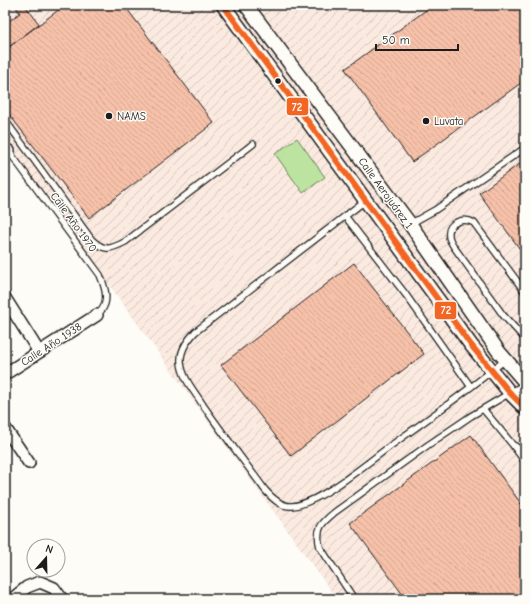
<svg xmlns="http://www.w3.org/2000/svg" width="530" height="604" font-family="'Comic Neue',sans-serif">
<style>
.industrial{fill:url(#industrial-furrows)}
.green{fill:#bce4a0;stroke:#6c805e}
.building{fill:url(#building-back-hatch);stroke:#1c1c1c}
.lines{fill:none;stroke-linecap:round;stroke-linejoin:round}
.service-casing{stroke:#1c1c1c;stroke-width:8}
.minor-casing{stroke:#1c1c1c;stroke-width:14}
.tertiary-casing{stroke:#1c1c1c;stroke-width:16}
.service{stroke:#fdfcf7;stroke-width:5.5}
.minor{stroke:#fdfcf7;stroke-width:11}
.tertiary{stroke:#fdfcf7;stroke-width:13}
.bus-1-casing{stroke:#fdfcf7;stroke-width:9}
.bus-1{stroke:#f26522;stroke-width:6}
.bus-dot{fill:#1c1c1c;stroke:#fdfcf7;stroke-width:1.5}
.labels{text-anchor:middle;stroke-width:3;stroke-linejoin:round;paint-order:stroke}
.poi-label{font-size:11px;fill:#1c1c1c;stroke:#fdfcf7;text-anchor:start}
.street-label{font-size:11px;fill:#1c1c1c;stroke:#fdfcf7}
.line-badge{stroke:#fdfcf7;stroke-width:1.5}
.badge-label{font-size:11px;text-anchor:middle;font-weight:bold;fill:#fff}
</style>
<defs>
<pattern id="industrial-furrows" width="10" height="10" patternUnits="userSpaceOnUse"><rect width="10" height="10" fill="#fbeae0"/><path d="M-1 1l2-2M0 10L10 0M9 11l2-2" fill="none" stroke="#d7c8c0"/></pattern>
<pattern id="building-back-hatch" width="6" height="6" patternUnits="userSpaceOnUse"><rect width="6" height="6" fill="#f7c1a9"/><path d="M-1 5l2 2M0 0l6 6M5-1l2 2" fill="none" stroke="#d3a591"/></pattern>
</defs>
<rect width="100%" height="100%" fill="#fdfcf7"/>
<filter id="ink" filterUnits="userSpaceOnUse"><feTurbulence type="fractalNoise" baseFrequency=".025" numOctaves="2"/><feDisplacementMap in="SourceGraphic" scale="8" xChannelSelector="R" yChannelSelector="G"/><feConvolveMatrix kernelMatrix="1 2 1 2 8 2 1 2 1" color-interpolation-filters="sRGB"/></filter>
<g filter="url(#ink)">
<path class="industrial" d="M5,5h520v594h-188l-332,-458z"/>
<path class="green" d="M297,138l28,39 -22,16 -28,-39z"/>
<path class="building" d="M18,5h7l14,19 -34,26v-26l15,-11 -4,-6z
M65,5h59l90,118 -125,95 -84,-109v-59z
M433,5h92v75l-113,82 -67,-93z
M525,160v96l-46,-63z
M354,263l70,91 -133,102 -70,-91z
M471,435l54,74v88l-3,2h-116l-56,-76z"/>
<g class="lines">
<defs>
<path id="service" d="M5,120l87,120c13,12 19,9 33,2l128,-98
M5,146l95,129c4,10 9,23 3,33 -1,2 -4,5 -6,7
M366,200l-171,132c-7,8 -15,18 -14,30 1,16 14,30 22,43 20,29 41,56 62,85 7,8 16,17 27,16 28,-2 77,-45 101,-62 38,-27 76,-54 112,-84
M345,216l61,79 65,92
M410,224l25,-14 90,-62
M525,292l-51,-69c-10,-6 -27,-1 -25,13 0,4 3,7 5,11l49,68 22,24
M483,409l29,35 13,18
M515,446l10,7
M354,599l-34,-52c-5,-19 2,-24 15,-35l93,-67 43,-29 54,-32"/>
<path id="minor" d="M5,154l4,-3
M5,298l34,54
M5,374l92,-59
M5,428l24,35
M12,599l15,-12 13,-5 14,6 8,11"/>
<path id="tertiary" d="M223,5l248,340 39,48 15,15
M246,5l164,219 89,128 26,30"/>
</defs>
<use href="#service" class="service-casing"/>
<use href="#minor" class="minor-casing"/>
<use href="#tertiary" class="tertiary-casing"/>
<use href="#service" class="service"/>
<use href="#minor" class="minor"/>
<use href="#tertiary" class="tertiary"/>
<defs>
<path id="bus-1" d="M223,5l248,340 39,48 15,15"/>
</defs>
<use href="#bus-1" class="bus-1-casing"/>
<use href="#bus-1" class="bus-1"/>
</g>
</g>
<g class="bus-dot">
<circle cx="278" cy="81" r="3.5"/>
<circle cx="109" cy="116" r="4"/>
<circle cx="426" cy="121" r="4"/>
</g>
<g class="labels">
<g class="poi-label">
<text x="117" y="120">NAMS</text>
<text x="434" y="125">Luvata</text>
</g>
<g class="street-label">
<text transform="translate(386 193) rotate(54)" y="4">Calle Aerojuárez 1</text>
<text transform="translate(74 222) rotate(54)" y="4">Calle Año 1970</text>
<text transform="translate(51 344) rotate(-33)" y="4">Calle Año 1938</text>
</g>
</g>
<g class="line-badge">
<rect x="286" y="97" width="23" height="19" rx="4" fill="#f26522"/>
<rect x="434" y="301" width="23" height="19" rx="4" fill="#f26522"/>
</g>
<g class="badge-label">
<text x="297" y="111">72</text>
<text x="446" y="314">72</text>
</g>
<rect width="530" height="604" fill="none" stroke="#fdfcf7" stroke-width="20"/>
<rect x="10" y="10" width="510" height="584" fill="none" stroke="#1c1c1c" stroke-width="1.5" filter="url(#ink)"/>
<g transform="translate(46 558) rotate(20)"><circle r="19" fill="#fdfcf7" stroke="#a3a29f"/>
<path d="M0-3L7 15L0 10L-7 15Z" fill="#1c1c1c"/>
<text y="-6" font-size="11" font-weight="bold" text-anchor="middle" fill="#1c1c1c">N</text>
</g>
<path d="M376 44v6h82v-6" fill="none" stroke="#1c1c1c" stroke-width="2"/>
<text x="382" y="44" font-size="12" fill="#1c1c1c" stroke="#fdfcf7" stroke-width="3" paint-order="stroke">50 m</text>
</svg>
